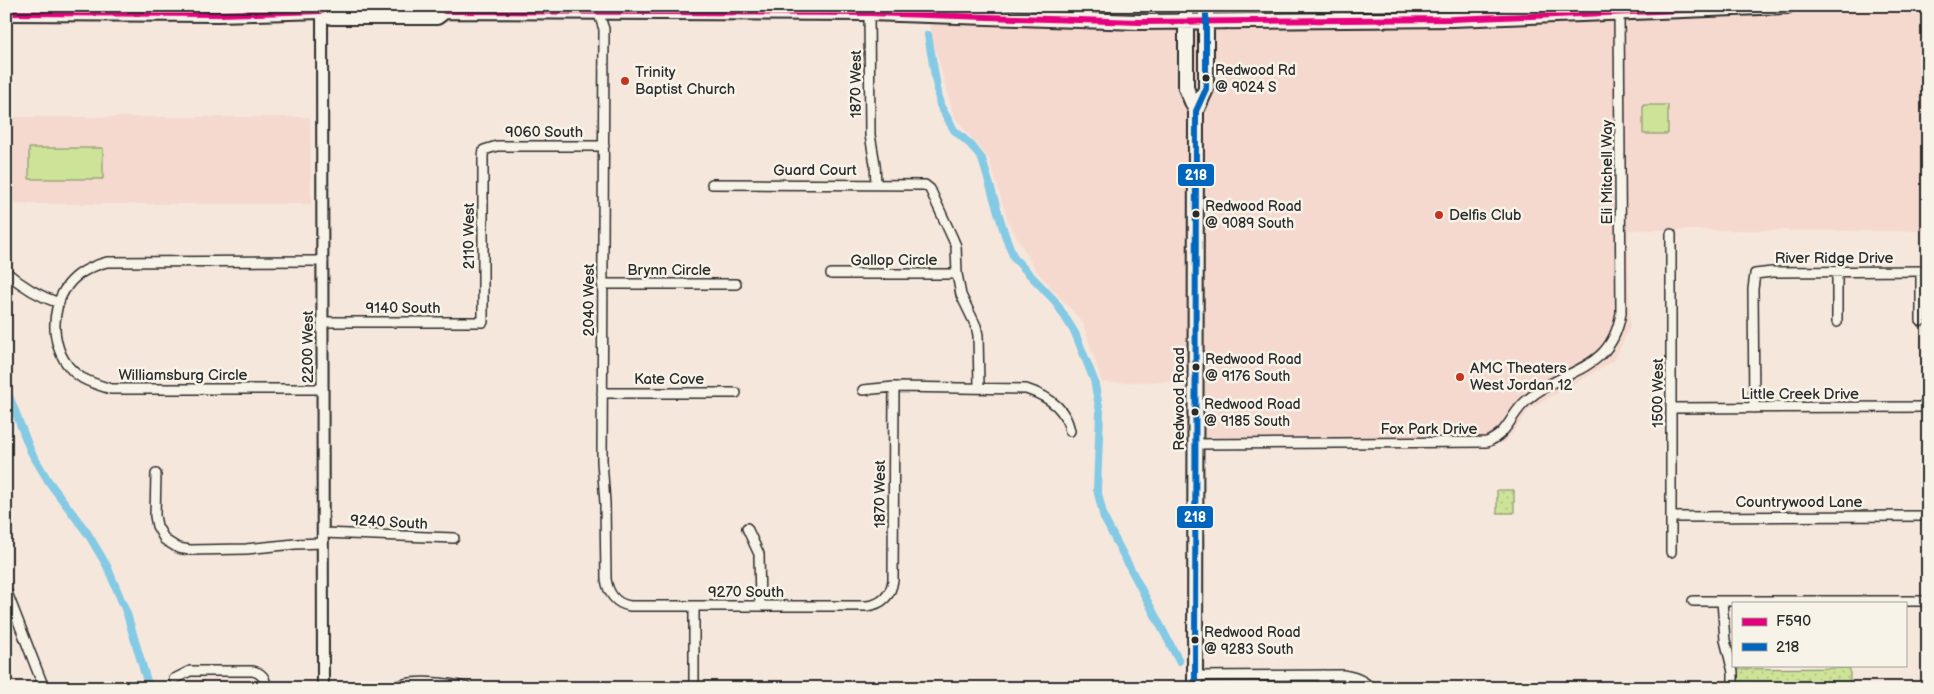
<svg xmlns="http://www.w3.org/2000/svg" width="1934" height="694" font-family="'Balsamiq Sans',sans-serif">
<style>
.built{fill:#f5d9cf}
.green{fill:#cce398;stroke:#7c8762}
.park{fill:url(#park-dots);stroke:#7c8762}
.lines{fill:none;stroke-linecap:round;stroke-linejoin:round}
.canal{stroke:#84cae5;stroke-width:8}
.minor-casing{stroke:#2b2b2b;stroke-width:12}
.tertiary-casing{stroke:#2b2b2b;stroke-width:14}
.primary-casing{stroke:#2b2b2b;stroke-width:18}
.minor{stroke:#f7f3e8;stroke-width:9}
.tertiary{stroke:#f7f3e8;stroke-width:10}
.primary{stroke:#f7f3e8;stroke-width:14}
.bus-1-casing{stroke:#f7f3e8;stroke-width:10}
.bus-2-casing{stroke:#f7f3e8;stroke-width:10}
.bus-1{stroke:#e5007d;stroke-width:6}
.bus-2{stroke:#0065bd;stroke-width:6}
.bus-dot{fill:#2b2b2b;stroke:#f7f3e8;stroke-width:2}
.poi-dot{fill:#c8321e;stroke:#f7f3e8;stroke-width:2}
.labels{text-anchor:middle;stroke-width:5;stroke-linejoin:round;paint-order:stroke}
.bus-label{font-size:14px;fill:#2b2b2b;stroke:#f7f3e8;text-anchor:start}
.poi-label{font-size:15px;fill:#2b2b2b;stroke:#f7f3e8;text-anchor:start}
.street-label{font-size:15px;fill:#2b2b2b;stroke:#f7f3e8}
.line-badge{stroke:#f7f3e8;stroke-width:2}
.badge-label{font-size:14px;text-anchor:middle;font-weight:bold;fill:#fff}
</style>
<defs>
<pattern id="park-dots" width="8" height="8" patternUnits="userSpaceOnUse" patternTransform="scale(1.25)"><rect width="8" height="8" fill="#cce398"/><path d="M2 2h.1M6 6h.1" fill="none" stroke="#afc383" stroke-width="1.8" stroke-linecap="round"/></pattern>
</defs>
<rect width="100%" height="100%" fill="#f6e7dd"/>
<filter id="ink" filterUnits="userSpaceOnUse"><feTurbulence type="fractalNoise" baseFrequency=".02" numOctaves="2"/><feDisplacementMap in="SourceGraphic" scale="10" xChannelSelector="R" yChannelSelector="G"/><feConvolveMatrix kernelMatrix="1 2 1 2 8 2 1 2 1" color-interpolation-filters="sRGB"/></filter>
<g filter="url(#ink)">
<path class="built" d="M925,6h1003v225l-300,-1 2,97 -16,34 -84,48 -25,34h-318l-2,-62 -83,2 -19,-60 -47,-52 -28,-49 -19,-63 -35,-42 -22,-80z
M6,117h304l1,87h-305z"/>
<path class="green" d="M1643,105h25v29h-25z
M29,148h74v31h-74z"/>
<path class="park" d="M1497,490h17v23h-17z
M1850,668v20h-113v-19z"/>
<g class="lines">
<path class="canal" d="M928,35l12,70 14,25 17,15 11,14 23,76 9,23 41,43 20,32 19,47 6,32 -3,77 7,29 75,143
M6,388l25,64 18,30 39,52 19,32 20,48 22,74"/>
<defs>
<path id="minor" d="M597,9l7,20 -2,432 3,42 1,76c2,14 10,25 24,27h237c16,-2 24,-11 26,-26l1,-193
M869,13l1,122 5,29 1,20
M712,184l213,1 5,4 23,50 3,7 1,28 4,21 15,31 2,9 1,52
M1671,234v318
M323,261l-216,1c-15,4 -29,10 -39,23 -21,27 -17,74 14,93 9,5 19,8 29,11h212
M1921,271v50
M6,272c16,14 32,24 53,31
M1837,272v50
M831,274h126
M602,284h134
M323,322h160v-166l1,-6 13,-4h107
M863,390l31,-3 132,2c22,7 40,19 44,42
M602,393h134
M1672,408l256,-1
M1754,408l-1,-119 2,-15 17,-2 156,-1
M1195,444l292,-2c22,-9 23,-27 39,-41 37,-34 85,-27 95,-88l-2,-304
M156,474l-1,42 2,10 8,14 13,8 12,2 56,-1 49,-5 28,-1
M1671,517l257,-1
M747,528l12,26 1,52
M323,533l131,5
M6,590l38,98
M1693,601h235
M1722,601l3,39 8,32v16
M1323,675v13
M1195,676l148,-1c11,2 19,4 28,13
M174,679l16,-8h63c9,2 13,8 13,17
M394,688c14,-10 58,-5 74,0
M694,688v-82"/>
<path id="tertiary" d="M322,6l1,682"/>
<path id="primary" d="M438,6l7,5 424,2 270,9 314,-3 334,-13
M1186,6v82l10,23 -1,577
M322,11l10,6h105l8,-6
M6,13l212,1 104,-3 7,-5
M1196,111l10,-22v-83"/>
</defs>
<use href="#minor" class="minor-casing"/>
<use href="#tertiary" class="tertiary-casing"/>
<use href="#primary" class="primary-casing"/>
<use href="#minor" class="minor"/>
<use href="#tertiary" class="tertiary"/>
<use href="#primary" class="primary"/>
<defs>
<path id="bus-1" d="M438,6l7,5 424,2 270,9 314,-3 328,-13
M6,13l212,1 104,-3 7,-5"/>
<path id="bus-2" d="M1195,688l1,-577 10,-22v-83"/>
</defs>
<use href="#bus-1" class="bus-1-casing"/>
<use href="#bus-2" class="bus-2-casing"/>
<use href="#bus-1" class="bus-1"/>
<use href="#bus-2" class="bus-2"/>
</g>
</g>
<g class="bus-dot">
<circle cx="1206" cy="78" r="4.5"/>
<circle cx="1196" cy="214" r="4.5"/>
<circle cx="1196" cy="367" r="4.5"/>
<circle cx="1195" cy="412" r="4.5"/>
<circle cx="1195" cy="640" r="4.5"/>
</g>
<g class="poi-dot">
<circle cx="625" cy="81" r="5"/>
<circle cx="1439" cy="215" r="5"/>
<circle cx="1460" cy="377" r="5"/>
</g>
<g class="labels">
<g class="bus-label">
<text x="1215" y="75">Redwood Rd<tspan x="1215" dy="17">@ 9024 S</tspan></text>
<text x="1205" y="211">Redwood Road<tspan x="1205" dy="17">@ 9089 South</tspan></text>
<text x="1205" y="364">Redwood Road<tspan x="1205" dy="17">@ 9176 South</tspan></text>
<text x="1204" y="409">Redwood Road<tspan x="1204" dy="17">@ 9185 South</tspan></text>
<text x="1204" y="637">Redwood Road<tspan x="1204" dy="17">@ 9283 South</tspan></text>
</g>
<g class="poi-label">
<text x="635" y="77">Trinity<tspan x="635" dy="17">Baptist Church</tspan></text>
<text x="1449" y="220">Delfis Club</text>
<text x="1470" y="373">AMC Theaters<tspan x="1470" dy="17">West Jordan 12</tspan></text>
</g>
<g class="street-label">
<text transform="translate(856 84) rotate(-90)" y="5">1870 West</text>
<text x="544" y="137">9060 South</text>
<text x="815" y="175">Guard Court</text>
<text transform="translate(1607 172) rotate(-90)" y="5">Eli Mitchell Way</text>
<text transform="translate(469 236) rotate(-90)" y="5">2110 West</text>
<text x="1834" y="263">River Ridge Drive</text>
<text x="894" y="265">Gallop Circle</text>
<text x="669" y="275">Brynn Circle</text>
<text transform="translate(589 300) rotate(-90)" y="5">2040 West</text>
<text x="403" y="313">9140 South</text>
<text transform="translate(308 347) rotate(-90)" y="5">2200 West</text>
<text x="183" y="380">Williamsburg Circle</text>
<text x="669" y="384">Kate Cove</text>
<text transform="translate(1658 393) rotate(-90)" y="5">1500 West</text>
<text x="1800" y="399">Little Creek Drive</text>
<text transform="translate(1179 399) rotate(-90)" y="5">Redwood Road</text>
<text x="1429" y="434">Fox Park Drive</text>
<text transform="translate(880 494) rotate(-90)" y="5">1870 West</text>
<text x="1799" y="507">Countrywood Lane</text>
<text transform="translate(389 522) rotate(3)" y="5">9240 South</text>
<text x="746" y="597">9270 South</text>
</g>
</g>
<g class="line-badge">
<rect x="1177" y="163" width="38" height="24" rx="5" fill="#0065bd"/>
<rect x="1176" y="505" width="38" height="24" rx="5" fill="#0065bd"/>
</g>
<g class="badge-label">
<text x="1196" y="180">218</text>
<text x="1195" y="522">218</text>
</g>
<rect width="1934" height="694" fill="none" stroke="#f7f3e8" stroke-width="25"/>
<rect x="12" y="12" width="1909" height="669" fill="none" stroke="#2b2b2b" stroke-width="2" filter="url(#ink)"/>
<rect x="1732" y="602" width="175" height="65" fill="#f7f3e8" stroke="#a5a39c"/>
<rect x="1742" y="618" width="25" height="8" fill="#e5007d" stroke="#a5a39c"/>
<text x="1776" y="626" font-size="15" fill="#2b2b2b">F590</text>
<rect x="1742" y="643" width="25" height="8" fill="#0065bd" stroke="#a5a39c"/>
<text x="1776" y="652" font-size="15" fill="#2b2b2b">218</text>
</svg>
